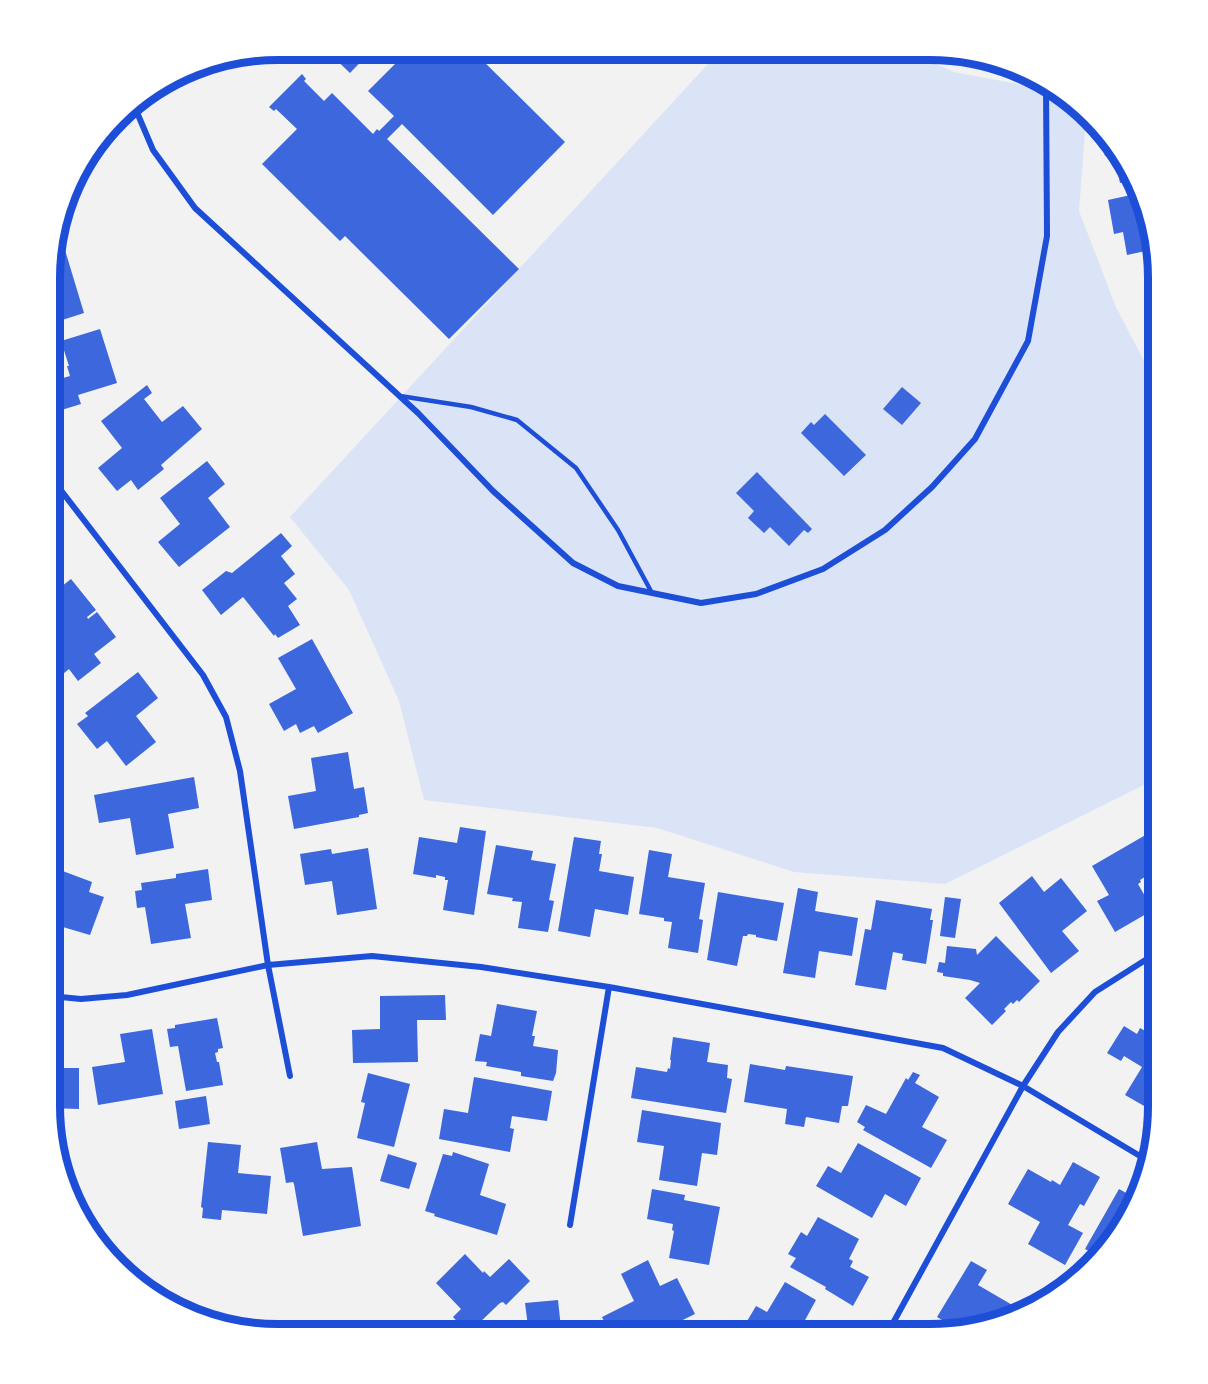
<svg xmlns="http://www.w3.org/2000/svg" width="1208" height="1384" font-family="Literata,serif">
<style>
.green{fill:#dbe4f7}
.building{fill:#3d67dc}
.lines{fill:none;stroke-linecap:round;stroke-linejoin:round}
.service{stroke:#1d4ed8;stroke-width:4.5}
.minor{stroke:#1d4ed8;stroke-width:6}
.rim{fill:none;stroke:#1d4ed8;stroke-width:8}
</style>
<rect width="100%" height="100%" fill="#f2f2f2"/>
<path class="green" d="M720,51h187l47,21 74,14 30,3 28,30 -7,92 37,96 42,81v390l-213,106 -151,-12 -137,-44 -233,-28 -25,-99 -50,-111 -59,-73z"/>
<path class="building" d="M326,50h46l-22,23z
M409,50h63l93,92 -72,73 -91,-91 -15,15 132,130 -70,70 -104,-103 -5,5 -78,-77 35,-35 -21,-20 -2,2 -5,-4 33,-33 4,5 -2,2 20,20 8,-8 41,41 4,-5 2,2 15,-15 -26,-25z
M1101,135l27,28 7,17 -15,3 -6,-29 -9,2z
M1140,193l11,25 4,31 -28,6 -4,-23 -9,2 -6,-34z
M65,250l19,63 -31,10 1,-69z
M100,329l17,54 -39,12 3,9 -26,8 -2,-5v-26l17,-5 -3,-10h2l-8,-25z
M147,385l5,8 -8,6 18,23 21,-16 19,23 -41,36 3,4 -26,21 -7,-10 -14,11 -19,-23 24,-20 -21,-27z
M902,387l19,16 -19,22 -19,-16z
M825,414l41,41 -22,21 -43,-43 10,-11 3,3z
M207,461l18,23 -17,14 22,29 -51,40 -21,-25 22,-18 -20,-26z
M757,472l55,57 -4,4 -4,-3 -15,16 -19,-19 -6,6 -16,-15 6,-7 -18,-18z
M281,533l11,13 -11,10 14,18 -11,9 13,16 -9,7 12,19 -22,13 -3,-4 -1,2 -31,-39 -22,18 -19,-25 24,-19 6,2z
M71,579l25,31 -9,7 1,2 9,-7 19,25 -22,17 7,9 -23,18 -9,-12 -17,14v-89z
M312,639l41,74 -35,20 -4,-7 -14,7 -4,-9 -12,7 -15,-27 27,-15 -18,-31z
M138,672l20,26 -22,18 20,26 -30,24 -19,-25 -10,8 -20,-25 11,-8 -3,-3z
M348,752l6,37 10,-2 4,26 -9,2v2l-65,12 -6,-33 28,-5 -5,-33z
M194,777l5,31 -31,6 6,34 -38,7 -6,-37 -31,5 -5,-28z
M460,827l26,4 -12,84 -31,-5 5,-30h-3v-3l-9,-2v3l-23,-4 6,-37 38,6z
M1149,833l9,15v25l-9,5 -1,-3 -8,5 1,2 -3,2 15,26 -38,22 -18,-31 12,-6 -17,-29z
M574,837l27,4 -2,13h3l-3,17 35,6 -6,38 -33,-6 -5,28 -32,-6z
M496,845l37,6 -2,9 25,4 -7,36 5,1 -6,31 -30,-4 4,-26 -10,-1 1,-3 -26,-4z
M368,848l9,61 -40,6 -5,-34 -27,4 -5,-31 31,-5 1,5z
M649,850l23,4 -4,23 37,6 -6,36 4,1 -5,33 -30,-5 4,-26 -8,-1v-3l-25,-4z
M52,867l40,15 -3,10 15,5 -14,38 -34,-10 -6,15 1,-68z
M208,869l4,31 -27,4 6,34 -40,6 -6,-37 -8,1 -2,-17 7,-1 -1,-7 35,-5v-4z
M1032,876l12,16 17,-14 26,33 -25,20 17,20 -28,22 -52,-70z
M798,888l20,4 -3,19 43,7 -6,38 -33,-5 -4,27 -32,-5z
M718,892l66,11 -7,38 -21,-4v-2l-8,-1 -1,2h-4l-6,30 -30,-6z
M945,897l16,2 -6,39 -15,-2z
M876,900l56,9 -2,11h3l-7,44 -24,-4 1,-6 -10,-2 -7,38 -31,-5 10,-56 6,1z
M996,936l44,45 -21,21 -2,-2 -4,4 -2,-2 -7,7 2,2 -14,14 -27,-27 15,-15 -10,-3 -27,-4v-3l-6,-1 2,-10 6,1 2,-17 29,3 1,6z
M445,995l1,25h-29l1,42 -65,1 -1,-33 28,-1v-33z
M497,1004l40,7 -5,25h3l-2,10 25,4 -2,23 -3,8 -32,-5v-4l-35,-6 1,-4 -12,-1 5,-27 11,2z
M217,1018l6,30 -5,1v3l-3,1 2,9h2l4,23 -37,6 -8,-45 -8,1 -3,-18 8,-1v-3z
M1124,1026l13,8 3,-6 18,10v76l-33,-19 17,-28 -18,-11 -3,5 -14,-8z
M152,1029l11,65 -65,11 -6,-38 33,-5 -5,-28z
M673,1037l37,6 -3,19 21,3 -1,13 5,1 -6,34 -95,-15 5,-31 31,5 1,-4 2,1 1,-9h-1z
M750,1064l35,6 1,-4 67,10 -5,30h-6l-3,17 -33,-6 -2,10 -19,-3 2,-15 -43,-7z
M50,1065l4,1v2h25v41l-29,-1z
M913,1072l7,3 -5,8 24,14 -17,30 25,13 -16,28 -68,-38 2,-3 -8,-5 9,-17 20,9 20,-36 2,2z
M368,1073l42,11 -16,63 -37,-9 8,-35 -4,-1z
M474,1077l78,14 -5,30 -35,-5 -2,12 4,1 -4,23 -71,-13 5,-30 24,4z
M206,1096l4,28 -31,5 -4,-28z
M642,1110l79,13 -4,32 -15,-2 -5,33 -38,-6 5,-34 -27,-4z
M208,1142l33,3 -3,28 33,3 -4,38 -45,-4 -1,10 -19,-2 1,-10 -2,-1z
M317,1142l5,27 30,-2 9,59 -58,10 -9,-52 -1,-2 -7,1 -6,-35z
M858,1143l63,35 -15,28 -21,-12 -13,24 -56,-32 12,-20 13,7z
M453,1152l36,12 -9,31 26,9 -9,31 -63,-19 1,-2 -10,-3 18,-57 9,2z
M388,1154l29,9 -8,26 -29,-8z
M1073,1162l27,15 -16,29 -4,-2 -12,21 15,8 -18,32 -37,-21 12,-22 -32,-18 20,-35 23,13 1,-2 8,5z
M652,1189l33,6 -1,5 36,7 -11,58 -40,-7 5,-27 -2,-1 1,-6 -26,-5z
M1119,1189l18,10 -17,34 -24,22 -11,-6z
M818,1217l41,22 -10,20 4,2 -3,6 19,10 -16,29 -28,-17 1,-2 -36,-20 6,-9 -8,-4 13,-22 6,4z
M465,1254l18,19 1,-2 6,6 19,-18 21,22 -24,24 -3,-3 -3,1 -23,22 -3,-3 -9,8 -12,-13 8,-8 -25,-26z
M648,1260l12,26 17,-8 18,36 -41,20h-44l-8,-17 32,-16 -13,-27z
M971,1261l16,9 -9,15 36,21 -5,9 -50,15 -22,-13z
M785,1282l31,18 -12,22 17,10 -1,2h-57l-17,-11 10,-17 11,6z
M558,1300l3,28 34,-4 1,10h-67l-4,-31z"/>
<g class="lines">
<path class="service" d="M400,396l71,11 46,13 59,48 42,62 34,63"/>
<path class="minor" d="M133,103l20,47 42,58 223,205 75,78 80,72 45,23 83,17 55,-9 67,-25 62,-39 47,-43 43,-48 53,-98 19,-105 -1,-152
M53,480l150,195 23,42 14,54 28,194 22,111
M50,996l31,3 46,-4 141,-30 104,-9 109,11 128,20 334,61 80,38 127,76
M570,1225l39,-238
M887,1334l136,-248 35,-54 37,-40 63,-40"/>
</g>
<path d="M0 0H1208V1384H0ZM278 60H930A218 218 0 0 1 1148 278V1106A218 218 0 0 1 930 1324H278A218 218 0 0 1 60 1106V278A218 218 0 0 1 278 60Z" fill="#fff" fill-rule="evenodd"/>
<path class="rim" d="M278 60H930A218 218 0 0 1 1148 278V1106A218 218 0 0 1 930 1324H278A218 218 0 0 1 60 1106V278A218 218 0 0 1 278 60Z"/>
</svg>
